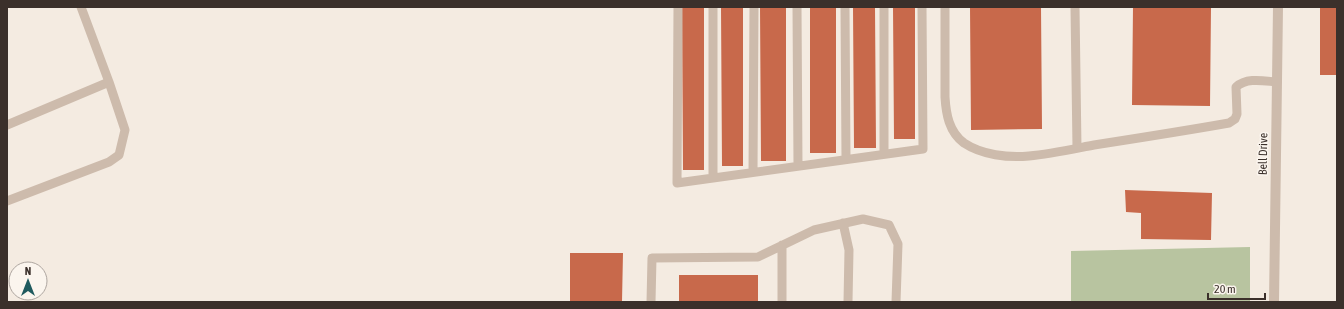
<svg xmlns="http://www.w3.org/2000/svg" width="1344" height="309" font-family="'Asap Condensed',sans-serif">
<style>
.green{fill:#b8c4a0}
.building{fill:#c8694b}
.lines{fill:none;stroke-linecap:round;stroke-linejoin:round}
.lane{stroke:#cdbbac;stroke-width:9}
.street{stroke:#cdbbac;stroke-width:10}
.labels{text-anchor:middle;stroke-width:3;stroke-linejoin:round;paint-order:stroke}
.street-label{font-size:12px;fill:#3b302b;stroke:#fbf5ee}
</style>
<rect width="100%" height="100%" fill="#f4ebe1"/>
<path class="green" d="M1250,247v55h-179v-51z"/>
<path class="building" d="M682,7h22v163h-21z
M721,7h22v159h-21z
M760,7h26v154h-25z
M810,7h26v146h-26z
M853,7h22l1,141h-22z
M893,7h22v132h-21z
M970,7h71l1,122 -71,1z
M1133,7h78l-1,99 -78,-1z
M1320,7h17v68h-17z
M1125,190l87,3 -1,47 -70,-1v-26l-15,-1z
M570,253h53l-1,49h-52z
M679,275h79v27h-79z"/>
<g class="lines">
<path class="lane" d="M678,7l-1,176 246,-34 -1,-142
M713,7v171
M797,7l1,159
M845,7l1,152
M884,7v147
M945,7v90c1,17 4,35 19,46 18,12 44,15 65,13 21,-2 44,-7 65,-11 45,-7 90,-14 135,-22l6,-4 2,-5 -1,-27c11,-10 28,-6 41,-5
M1075,7l2,141
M7,125l102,-43 -28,-75
M753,172l1,-165
M7,201l102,-39 10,-7 6,-25 -16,-48
M843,223l6,27 -1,52
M651,302l1,-44 106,-1 56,-27 49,-11 26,6 9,19 -2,58
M782,302v-57"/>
<path class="street" d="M1274,302l4,-295"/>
</g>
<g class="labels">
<g class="street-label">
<text transform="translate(1263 154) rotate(-89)" y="4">Bell Drive</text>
</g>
</g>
<rect width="1344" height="309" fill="none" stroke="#3b302b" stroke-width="16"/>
<g transform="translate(28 281)"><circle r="19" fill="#fbf5ee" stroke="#aea6a0"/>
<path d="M0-3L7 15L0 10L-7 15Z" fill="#1f5a5e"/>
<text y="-6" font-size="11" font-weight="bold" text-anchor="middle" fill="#3b302b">N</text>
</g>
<path d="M1208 293v6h57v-6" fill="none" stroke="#3b302b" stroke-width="2"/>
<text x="1214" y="293" font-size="12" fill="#3b302b" stroke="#fbf5ee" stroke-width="3" paint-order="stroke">20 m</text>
</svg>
